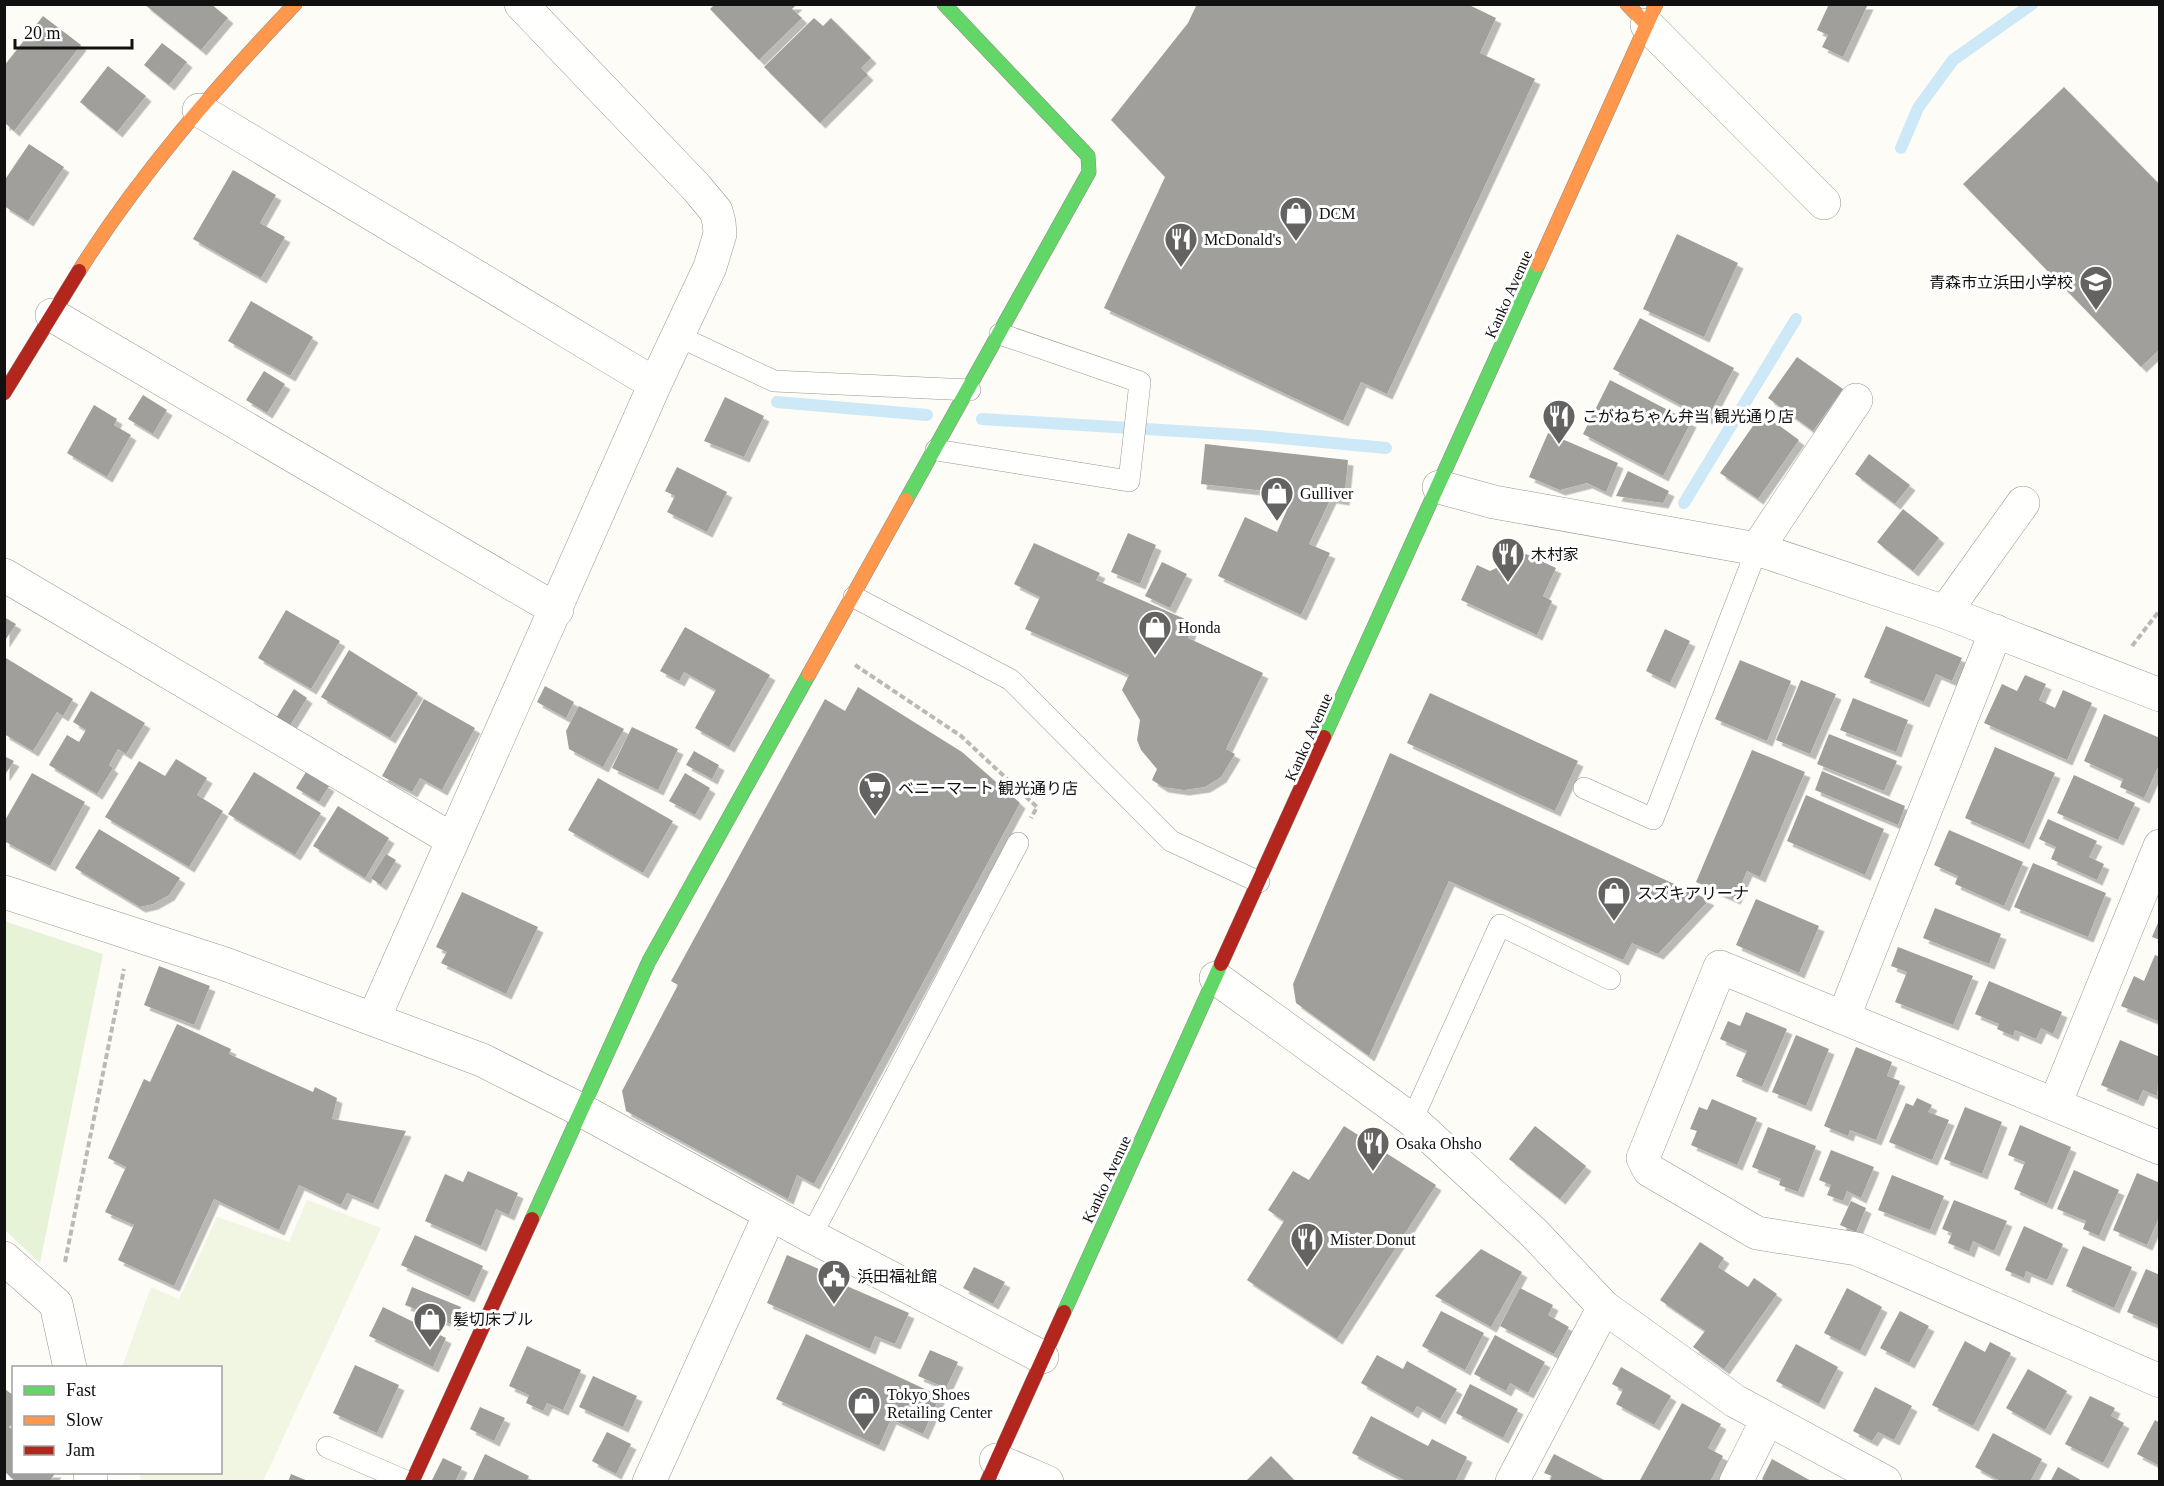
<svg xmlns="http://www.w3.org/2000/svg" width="2164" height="1486" font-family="'Times New Roman','Noto Sans JP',serif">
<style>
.green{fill:#e7f3d7}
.pitch{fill:#f0f6e1}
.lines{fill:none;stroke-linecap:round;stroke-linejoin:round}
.stream{stroke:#cde8f7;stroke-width:12}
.building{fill:#a19f9c;filter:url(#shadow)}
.lane-casing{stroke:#979795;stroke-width:22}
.street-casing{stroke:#979795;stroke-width:34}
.fast-casing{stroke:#8e8d8b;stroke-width:15}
.slow-casing{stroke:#8e8d8b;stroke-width:15}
.jam-casing{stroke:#8e8d8b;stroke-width:15}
.path{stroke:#b9b9b8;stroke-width:4;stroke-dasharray:6 3;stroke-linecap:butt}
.lane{stroke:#fffffe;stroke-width:21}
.street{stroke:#fffffe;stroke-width:33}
.fast{stroke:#63d668;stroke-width:14}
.slow{stroke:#ff974d;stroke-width:14}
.jam{stroke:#b3261e;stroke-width:14}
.labels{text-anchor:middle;stroke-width:6;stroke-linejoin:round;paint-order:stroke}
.poi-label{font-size:16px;fill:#111;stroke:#fff;text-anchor:start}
.street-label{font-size:16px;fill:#111;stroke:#fff}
</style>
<defs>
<filter id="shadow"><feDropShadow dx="5.5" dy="5.5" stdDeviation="0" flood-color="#0004"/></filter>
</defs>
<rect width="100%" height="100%" fill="#fdfcf7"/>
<path class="green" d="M4,921l99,33 -63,309 -35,-33z"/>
<path class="pitch" d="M307,1200l74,28 -118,253h-122l-2,-8 81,-1v-104l-98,-1 29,-80 28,12 38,-82 72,25z"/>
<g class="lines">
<path class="stream" d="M1901,148l17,-40 35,-48 79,-56
M777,402l150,13
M982,419l277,17 127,12
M1684,503l112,-184"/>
</g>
<path class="building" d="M144,4h67l17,14 -27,32z
M715,4h82l-5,5 10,9 -43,42 -49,-51z
M1197,4h270l29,14 -16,35 55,26 -148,315 -26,-12 -18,39 -239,-113 61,-131 -54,-57 77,-97z
M1829,4h39l-25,53 -21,-10 6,-12 -11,-5z
M43,16l38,29 -67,86 -8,-7 -2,2v-60z
M814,18l9,8 8,-8 40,40 -10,10 7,7 -48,48 -56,-56z
M162,43l25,19 -18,23 -25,-20z
M108,66l38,30 -29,36 -37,-30z
M2064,87l96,98v164l-19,18 -178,-183z
M29,144l35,23 -36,54 -24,-15v-25z
M233,170l43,25 -16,28 25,14 -24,41 -68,-39z
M1677,234l61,29 -34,74 -61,-28z
M251,301l62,36 -23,39 -62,-35z
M1640,318l94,50 -27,51 -94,-50z
M1797,357l46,32 -30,42 -45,-33z
M264,371l21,13 -18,29 -21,-13z
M1610,380l81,42 -28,54 -80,-42z
M143,395l24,15 -14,24 -25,-15z
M725,397l39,19 -20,41 -40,-16z
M94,405l23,14 -3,6 17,10 -24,42 -40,-24z
M1762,413l37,27 -41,59 -38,-26z
M1548,433l70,30 -12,29 -19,-9 -27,7 -31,-13z
M1205,444l143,16 -4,40 -13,-2 -22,46 21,9 -29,62 -83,-39 27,-59 32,15 17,-38 -93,-10z
M1869,454l41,31 -15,19 -40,-30z
M677,467l50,25 -20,40 -40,-20 8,-16 -10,-5z
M1628,471l41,20 -6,12 -47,-7z
M1903,509l36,29 -26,33 -36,-29z
M1128,533l28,12 -16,39 -29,-12z
M1034,543l66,30 -4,7 98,43 -6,15 75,35 -37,76 9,5 -14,23 -16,10 -21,3 -21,-3 -11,-7 5,-11 -16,-19 -4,-10 3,-20 -18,-30 7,-15 -104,-46 15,-32 -26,-13z
M1526,554l30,14 -13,28 9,5 -15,34 -76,-35 16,-35 13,6z
M1162,562l25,12 -17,34 -25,-12z
M286,610l54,31 -29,48 -53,-31z
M4,617l12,7 -12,18z
M1886,626l76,32 -10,23 -16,-7 -12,28 -60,-25z
M685,627l85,48 -41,72 -34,-19 21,-38 -32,-18 -5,9 -19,-10z
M1665,629l25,12 -20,42 -24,-12z
M349,650l69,43 -28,45 -69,-41z
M6,658l67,41 -10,17 -6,-4 -24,39 -29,-17z
M1740,660l51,21 -24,60 -52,-22z
M2025,675l21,9 -7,16 16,8 8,-18 29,13 -25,57 -83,-37 18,-39 15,7z
M1801,680l35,14 -26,60 -34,-14z
M545,686l29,16 -8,16 -29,-16z
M858,687l104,65 58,51 -206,381 -17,-9 -9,24 -162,-88 -4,-20 56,-106 -7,-4 154,-282 20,12z
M294,689l13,9 -18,29 -13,-9z
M91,691l54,32 -19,31 -8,-5 -9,16 4,3 -16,26 -48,-29 18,-30 12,7 7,-12 -13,-8z
M1430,693l148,68 -23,50 -148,-68z
M1853,698l55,22 -12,32 -56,-22z
M424,699l51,29 -33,62 -22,-12 -8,14 -30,-16z
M579,706l45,23 -21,38 -34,-18 -3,-18z
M2104,714l56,24v25l-16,35 -24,-11 3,-8 -39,-18z
M632,727l46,22 -20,41 -46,-22z
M1829,734l68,27 -13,30 -67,-27z
M1995,747l60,26 -31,71 -59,-26z
M1752,750l53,22 -45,105 -13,-6 -12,28 -39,-17z
M694,751l25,14 -7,14 -26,-14z
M1390,753l319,147 -51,54 -26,-11 -9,17 -174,-79 -80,175 -73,-53 -3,-19z
M4,756l10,5 -10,15z
M176,759l31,19 -10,17 26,16 -34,56 -84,-50 34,-56 26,15z
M1822,771l83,35 -7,19 -83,-35z
M254,772l67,41 -26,42 -67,-41z
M306,772l23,14 -10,16 -23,-14z
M32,773l53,29 -35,64 -46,-25v-19z
M685,773l25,15 -15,27 -26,-14z
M2074,775l61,28 -17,37 -61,-27z
M598,778l75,43 -30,52 -75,-43z
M1806,795l78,34 -19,46 -78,-34z
M338,806l51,32 -24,40 -52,-32z
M2048,819l49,22 -8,16 15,7 -7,16 -46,-21 5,-12 -17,-8z
M99,829l81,49 -11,17 -16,9 -13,3 -65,-39z
M1949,830l74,32 -19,44 -49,-22 3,-8 -24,-11z
M386,854l10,6 -15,25 -10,-7z
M2033,863l73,30 -18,44 -74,-30z
M462,892l76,35 -32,67 -65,-31 6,-11 -11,-5z
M1756,899l63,27 -20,47 -63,-28z
M1935,908l66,26 -12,30 -66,-26z
M2160,918v22l-8,-3z
M1898,947l75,29 -20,49 -58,-23 12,-30 -16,-6z
M2155,955l5,2v65l-39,-16 13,-30 10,5z
M159,966l51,20 -16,39 -50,-20z
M1989,981l73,31 -9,22 -12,-6 -5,11 -21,-9 -2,6 -16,-7 2,-5 -24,-10z
M1746,1012l41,17 -25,58 -26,-11 11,-25 -27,-12 8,-18 12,5z
M177,1024l54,25 -2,5 84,38 2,-5 22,11 -5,21 74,12 -33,73 -26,-11 -6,12 -42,-20 -20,45 -65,-31 -40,87 -56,-26 16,-35 -29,-13 21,-45 -18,-9 36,-79 6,3z
M1796,1035l33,14 -23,57 -34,-14z
M2120,1040l40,17 -3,39 -14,-6 -5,11 -37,-16z
M1856,1047l36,15 -5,14 13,5 -24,59 -26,-10 -2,6 -24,-10z
M1917,1098l15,7 -4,7 21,8 -17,40 -43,-18 17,-39 7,3z
M1712,1099l45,19 -20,47 -46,-20 6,-14 -7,-2 9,-22 8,3z
M1965,1107l37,15 -20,52 -38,-15z
M2020,1125l51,22 -24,57 -33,-15 11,-27 -17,-7z
M1344,1126l92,59 -99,154 -90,-59 37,-59 -16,-11 25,-39 16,9z
M1535,1126l51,40 -26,33 -51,-40z
M1768,1127l48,19 -18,46 -19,-7 2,-6 -29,-12z
M1831,1150l43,17 -13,31 -14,-7 -4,10 -16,-6 4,-10 -12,-5z
M2074,1170l45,20 -20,46 -16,-7 3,-8 -29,-12z
M468,1171l50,22 -9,22 -13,-6 -15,37 -56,-25 20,-47 18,8z
M2137,1173l23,10v32l-13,30 -34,-15z
M1892,1175l52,21 -14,34 -52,-20z
M1954,1200l53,21 -13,30 -21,-10 -4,11 -21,-9 4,-10 -10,-4z
M1851,1201l15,7 -10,24 -16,-7z
M2024,1226l39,18 -16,36 -21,-9 -2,7 -19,-8z
M415,1235l68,31 -14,31 -68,-32z
M1700,1242l24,16 -6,9 30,20 6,-9 23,16 -53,75 -31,-22 12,-16 -45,-31z
M2083,1246l49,21 -18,41 -48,-22z
M1481,1249l41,23 -31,55 -56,-31z
M787,1255l41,18 -2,4 83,36 -14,31 -20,-8 -5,13 -103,-46z
M974,1267l31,15 -12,22 -30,-16z
M2146,1269l14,6v51l-33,-14z
M412,1287l49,20 -7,18 -49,-20z
M1520,1288l33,17 -5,10 21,12 -15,27 -54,-28z
M1847,1288l35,19 -22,44 -36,-18z
M383,1307l63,31 -13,29 -64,-31z
M1441,1311l43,22 -19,37 -43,-24z
M1900,1311l29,15 -20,37 -29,-15z
M806,1334l134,62 -17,38 -32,-15 -12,27 -103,-47z
M1495,1335l50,27 -17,31 -18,-10 -4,8 -32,-17z
M1965,1341l20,11 5,-10 21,11 -38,73 -41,-21z
M1796,1344l42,23 -19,37 -43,-23z
M527,1346l54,24 -18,40 -16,-7 -4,8 -17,-8 3,-8 -20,-9z
M930,1350l28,12 -12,26 -28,-12z
M1377,1355l26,14 4,-8 50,28 -17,30 -23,-13 -4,7 -52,-30z
M355,1365l44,20 -22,48 -44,-20z
M1621,1367l50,29 -17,29 -38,-21 7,-14 -11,-6z
M2028,1369l39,22 -22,39 -39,-22z
M593,1376l44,20 -14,31 -44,-20z
M1470,1384l48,25 -15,29 -47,-25z
M1875,1387l37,19 -18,34 -16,-8 -6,9 -19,-10z
M5,1389l9,7v26l-5,5 5,4v41h42l-7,10h-33l-11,-10z
M2090,1396l25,12 -4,8 13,7 -21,40 -38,-19z
M1682,1403l39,21 -13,24 15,8 -13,26h-71z
M480,1407l25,11 -11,23 -24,-12z
M1371,1416l57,30 4,-7 35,18 -12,25h-47l-56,-29z
M2155,1420l5,3v43l-23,-12z
M607,1432l24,12 -15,30 -24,-13z
M1993,1433l49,26 -12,23h-28l-27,-15z
M485,1454l44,22 -3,6h-54z
M1554,1454l54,28h-59l3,-6 -8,-3z
M1271,1456l25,26h-51z
M443,1458l19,9 -7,15h-24z
M1772,1459l41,23h-47l-4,-3z
M2058,1467l26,15h-34z
M291,1474l17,7v1h-20z"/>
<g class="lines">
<defs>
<path id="lane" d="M678,336l96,45 196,9
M936,450l193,31 11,-99 -140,-48
M854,597l157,83 160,161 88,41
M1584,788l69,31 104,-270
M1412,1120l88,-195 110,54
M811,1236l207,-393
M327,1447l81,35"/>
<path id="street" d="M1647,25l177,178
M199,110l456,274
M52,315l505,295
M1439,487l55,15 263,47 188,63 215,83
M1757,549l99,-149
M4,575l449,265
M1945,612l78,-109
M4,892l221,72 257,96 99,50 230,126 231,121
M1216,978l196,142 122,113 70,74 131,94 150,81
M1844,1016l152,-385
M374,1018l281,-634 55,-117 10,-33 -1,-12 -3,-11 -20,-24 -175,-183
M2055,1104l105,-258
M2160,1148l-440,-181 -77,191 6,12 108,63 100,16 303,132
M4,1258l52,46 14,64
M996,1460l51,22
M90,1472l1,10
M649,1482l121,-268
M1512,1482l92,-175
M1736,1482l31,-62"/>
<path id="fast" d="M906,500l183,-328 -1,-16 -144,-152
M1324,737l214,-472
M532,1219l117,-258 160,-287
M1064,1312l157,-348"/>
<path id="slow" d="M1627,4l20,21
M1538,265l118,-261
M79,271c61,-97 137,-184 216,-267
M809,674l97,-174"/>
<path id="jam" d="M4,393l75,-122
M1221,964l103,-227
M412,1482l120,-263
M987,1482l77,-170"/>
</defs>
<use href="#lane" class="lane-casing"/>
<use href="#street" class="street-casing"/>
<use href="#fast" class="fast-casing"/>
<use href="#slow" class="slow-casing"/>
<use href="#jam" class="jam-casing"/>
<path class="path" d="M2132,646l28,-36
M855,665l106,71 76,71 -6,11
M65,1262l59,-293"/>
<use href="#lane" class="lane"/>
<use href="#street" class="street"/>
<use href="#fast" class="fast"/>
<use href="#slow" class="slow"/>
<use href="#jam" class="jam"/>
</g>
<defs>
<symbol id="shop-pin" viewBox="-11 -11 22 30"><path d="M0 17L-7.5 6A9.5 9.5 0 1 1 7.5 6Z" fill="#646362" stroke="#fff"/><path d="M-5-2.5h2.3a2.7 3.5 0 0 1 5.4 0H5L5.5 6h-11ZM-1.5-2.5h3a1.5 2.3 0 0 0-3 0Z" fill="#fff"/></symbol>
<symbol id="restaurant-pin" viewBox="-11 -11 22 30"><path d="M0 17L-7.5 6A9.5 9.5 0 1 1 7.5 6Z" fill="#646362" stroke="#fff"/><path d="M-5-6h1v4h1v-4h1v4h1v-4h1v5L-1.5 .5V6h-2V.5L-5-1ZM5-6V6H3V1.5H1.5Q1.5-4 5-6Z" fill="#fff"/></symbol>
<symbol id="school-pin" viewBox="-11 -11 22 30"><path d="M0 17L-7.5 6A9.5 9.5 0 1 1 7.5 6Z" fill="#646362" stroke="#fff"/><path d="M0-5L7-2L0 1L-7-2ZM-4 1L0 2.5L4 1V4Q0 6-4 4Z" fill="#fff"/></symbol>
<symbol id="supermarket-pin" viewBox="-11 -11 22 30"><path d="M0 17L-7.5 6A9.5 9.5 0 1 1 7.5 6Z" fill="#646362" stroke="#fff"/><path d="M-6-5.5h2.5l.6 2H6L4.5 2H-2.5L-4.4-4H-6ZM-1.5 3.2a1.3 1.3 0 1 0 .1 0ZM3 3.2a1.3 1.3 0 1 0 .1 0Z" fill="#fff"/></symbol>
<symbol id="civic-pin" viewBox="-11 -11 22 30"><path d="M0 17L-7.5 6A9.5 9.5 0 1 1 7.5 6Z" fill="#646362" stroke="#fff"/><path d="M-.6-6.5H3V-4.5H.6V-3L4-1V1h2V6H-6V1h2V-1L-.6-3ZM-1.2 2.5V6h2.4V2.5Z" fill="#fff"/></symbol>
</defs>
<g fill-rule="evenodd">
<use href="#shop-pin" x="1277" y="194" width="38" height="52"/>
<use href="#restaurant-pin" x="1162" y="220" width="38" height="52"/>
<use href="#school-pin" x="2077" y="263" width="38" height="52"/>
<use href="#restaurant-pin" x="1540" y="397" width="38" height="52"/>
<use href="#shop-pin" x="1258" y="474" width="38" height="52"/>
<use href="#restaurant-pin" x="1489" y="535" width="38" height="52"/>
<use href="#shop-pin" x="1136" y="608" width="38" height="52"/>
<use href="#supermarket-pin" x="856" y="769" width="38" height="52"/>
<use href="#shop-pin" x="1595" y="874" width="38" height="52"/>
<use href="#restaurant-pin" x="1354" y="1124" width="38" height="52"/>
<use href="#restaurant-pin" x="1288" y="1220" width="38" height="52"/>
<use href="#civic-pin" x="815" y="1257" width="38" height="52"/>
<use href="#shop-pin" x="411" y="1300" width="38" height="52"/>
<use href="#shop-pin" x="845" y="1384" width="38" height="52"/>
</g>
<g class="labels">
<g class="poi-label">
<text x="1319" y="219">DCM</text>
<text x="1204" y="245">McDonald's</text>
<text x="2073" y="288" text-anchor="end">青森市立浜田小学校</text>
<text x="1582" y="422">こがねちゃん弁当 観光通り店</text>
<text x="1300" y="499">Gulliver</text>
<text x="1531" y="560">木村家</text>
<text x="1178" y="633">Honda</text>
<text x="898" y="794">ベニーマート 観光通り店</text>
<text x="1637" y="899">スズキアリーナ</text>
<text x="1396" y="1149">Osaka Ohsho</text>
<text x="1330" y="1245">Mister Donut</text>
<text x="857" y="1282">浜田福祉館</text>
<text x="453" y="1325">髪切床ブル</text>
<text x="887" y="1400">Tokyo Shoes<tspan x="887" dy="18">Retailing Center</tspan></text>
</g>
<g class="street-label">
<text transform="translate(1508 294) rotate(-66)" y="6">Kanko Avenue</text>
<text transform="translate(1308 737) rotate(-66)" y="6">Kanko Avenue</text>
<text transform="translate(1106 1179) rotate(-65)" y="6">Kanko Avenue</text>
</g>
</g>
<rect width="2164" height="1486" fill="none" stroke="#111111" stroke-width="12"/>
<rect x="12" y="1366" width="210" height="108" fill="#ffffff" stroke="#a0a0a0" stroke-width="1.5"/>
<rect x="24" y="1386" width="30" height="9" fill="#63d668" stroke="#a0a0a0" stroke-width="1.5"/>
<text x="66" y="1396" font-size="18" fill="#111111">Fast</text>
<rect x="24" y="1416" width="30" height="9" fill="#ff974d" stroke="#a0a0a0" stroke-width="1.5"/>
<text x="66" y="1426" font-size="18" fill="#111111">Slow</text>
<rect x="24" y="1446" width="30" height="9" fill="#b3261e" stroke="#a0a0a0" stroke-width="1.5"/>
<text x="66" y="1456" font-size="18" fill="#111111">Jam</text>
<path d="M15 39v9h117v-9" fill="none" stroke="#111111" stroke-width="3"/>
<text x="24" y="39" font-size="18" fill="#111111" stroke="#ffffff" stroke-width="4.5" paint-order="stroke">20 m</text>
</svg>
